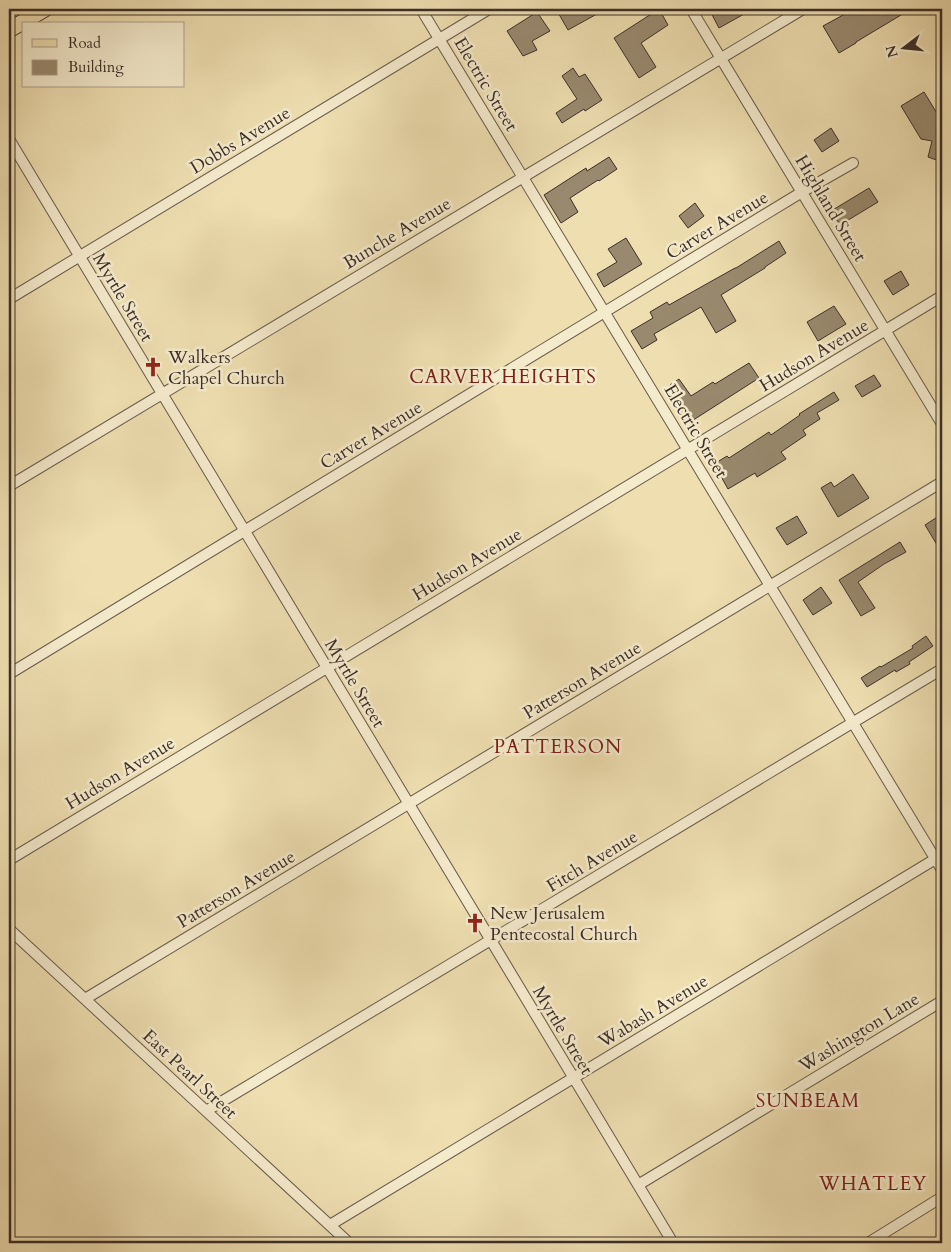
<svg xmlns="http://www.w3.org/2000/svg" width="951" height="1252" font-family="Cardo,serif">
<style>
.building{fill:#998a6f;stroke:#3c2f29}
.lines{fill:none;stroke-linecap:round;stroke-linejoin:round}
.street-casing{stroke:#685b4b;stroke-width:12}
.primary-casing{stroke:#3c2f29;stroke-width:17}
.street{stroke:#f4eacc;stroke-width:10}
.primary{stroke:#eedeb0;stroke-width:15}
.labels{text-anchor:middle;stroke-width:5;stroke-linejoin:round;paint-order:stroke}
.street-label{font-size:18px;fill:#3c2f29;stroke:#f4eacc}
.poi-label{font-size:18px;fill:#3c2f29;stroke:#f4eacc;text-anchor:start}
.neighbourhood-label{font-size:19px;letter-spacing:1px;fill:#7a1f14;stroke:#f4eacc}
</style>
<rect width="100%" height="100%" fill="#eedeb0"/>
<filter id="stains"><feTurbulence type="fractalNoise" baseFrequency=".004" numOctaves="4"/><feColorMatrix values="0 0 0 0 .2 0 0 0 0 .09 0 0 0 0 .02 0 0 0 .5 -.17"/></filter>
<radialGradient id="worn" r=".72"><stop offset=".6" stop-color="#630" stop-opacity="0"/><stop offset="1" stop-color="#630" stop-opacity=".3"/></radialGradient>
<path class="building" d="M556,9h50l-38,21z
M659,9l9,16 -27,18 15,24 -17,11 -25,-40z
M709,9h44l-34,19z
M854,9h5l3,6 12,-6h37l-55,33v1l-17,10 -16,-27z
M537,12l13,19 -18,10 5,9 -14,6 -16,-25z
M573,68l6,9 6,-3 17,26 -17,11 -1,-2 -22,14 -6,-10 21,-14 -15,-23z
M924,92l14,23 4,1v46l-14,-5 4,-16 -11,-2 -20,-33z
M831,128l8,13 -17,11 -8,-12z
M609,157l8,12 -18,12 -1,-1 -28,18 8,14 -17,11 -17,-28 42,-27 1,3z
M869,188l9,14 -38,23 -9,-14z
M695,203l9,13 -16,12 -9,-12z
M626,238l16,26 -38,23 -7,-13 20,-12 -9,-13z
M779,241l7,12 -21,14v1l-44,27 15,26 -20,12 -15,-26 -47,27 3,6 -15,9 -11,-18 22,-13 -3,-6 17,-10 2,3 66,-37h1z
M901,271l8,14 -16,10 -9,-14z
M834,306l12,18 -28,17 -11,-19z
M749,363l10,15 -72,46 -11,-18 5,-4 -11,-17 9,-6 12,17 22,-14 2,2z
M874,375l7,11 -19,11 -7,-11z
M834,392l5,8 -22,13 3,6 -17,11 3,5 -25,17 5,7 -29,18 -2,-4 -27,16 -14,-25 13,-8 2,2 40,-26 2,3 29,-20 -1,-1z
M853,474l16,24 -31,19 -17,-29 10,-6 3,5z
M942,514v39l-17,-28z
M797,516l10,17 -20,12 -11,-17z
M900,542l6,10 -22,12 -26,18 17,26 -14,8 -22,-36z
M821,587l11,16 -19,12 -10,-15z
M926,636l7,10 -24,16 1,2 -14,8 -1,-2 -28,17 -6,-9 19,-12 1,1 32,-19 -1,-2z"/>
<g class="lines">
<defs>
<path id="street" d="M421,9l521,861
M691,9l251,415
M9,139l664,1104
M9,299l480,-290
M9,486l794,-477
M9,674l793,-482 51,-29
M9,860l933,-564
M9,929l340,314
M85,999l857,-517
M206,1111l736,-442
M638,1185l304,-184
M330,1225l612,-370
M868,1243l74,-46"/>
<path id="primary" d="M9,30l36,-21"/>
</defs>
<use href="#street" class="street-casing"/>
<use href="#primary" class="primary-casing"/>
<use href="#street" class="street"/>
<use href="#primary" class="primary"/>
</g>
<defs>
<symbol id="church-bare" viewBox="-9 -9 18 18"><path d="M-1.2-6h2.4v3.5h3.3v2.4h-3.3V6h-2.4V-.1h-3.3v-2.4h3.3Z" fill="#8f2418" stroke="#f4eacc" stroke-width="2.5" paint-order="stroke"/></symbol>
</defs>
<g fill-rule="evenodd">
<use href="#church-bare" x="139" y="353" width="28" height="28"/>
<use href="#church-bare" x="461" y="909" width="28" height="28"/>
</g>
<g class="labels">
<g class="street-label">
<text transform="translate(486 84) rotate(59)" y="6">Electric Street</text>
<text transform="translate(240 140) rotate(-31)" y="6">Dobbs Avenue</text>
<text transform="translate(831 208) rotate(59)" y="6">Highland Street</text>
<text transform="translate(717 225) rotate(-31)" y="6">Carver Avenue</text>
<text transform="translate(397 233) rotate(-31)" y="6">Bunche Avenue</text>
<text transform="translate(123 297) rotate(59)" y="6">Myrtle Street</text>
<text transform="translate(814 355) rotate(-31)" y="6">Hudson Avenue</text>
<text transform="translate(696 431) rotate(59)" y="6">Electric Street</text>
<text transform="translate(371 435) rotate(-31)" y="6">Carver Avenue</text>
<text transform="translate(467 564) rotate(-31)" y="6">Hudson Avenue</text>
<text transform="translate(582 680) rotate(-31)" y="6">Patterson Avenue</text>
<text transform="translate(355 683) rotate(59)" y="6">Myrtle Street</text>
<text transform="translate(120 773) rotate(-31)" y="6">Hudson Avenue</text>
<text transform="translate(592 861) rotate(-31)" y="6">Fitch Avenue</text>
<text transform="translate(236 889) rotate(-31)" y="6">Patterson Avenue</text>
<text transform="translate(653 1011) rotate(-31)" y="6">Wabash Avenue</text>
<text transform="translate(563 1030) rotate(59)" y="6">Myrtle Street</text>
<text transform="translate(859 1032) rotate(-31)" y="6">Washington Lane</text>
<text transform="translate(190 1074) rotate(43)" y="6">East Pearl Street</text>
</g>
<g class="poi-label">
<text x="168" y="363">Walkers<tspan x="168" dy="21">Chapel Church</tspan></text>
<text x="490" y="919">New Jerusalem<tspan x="490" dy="21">Pentecostal Church</tspan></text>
</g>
<g class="neighbourhood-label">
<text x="503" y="383">CARVER HEIGHTS</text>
<text x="558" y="753">PATTERSON</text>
<text x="808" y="1107">SUNBEAM</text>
<text x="873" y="1190">WHATLEY</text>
</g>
</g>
<rect width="951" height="1252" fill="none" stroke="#eedeb0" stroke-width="30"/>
<rect x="10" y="10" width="931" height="1232" fill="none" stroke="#3c2f29" stroke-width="2.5"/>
<rect x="15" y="15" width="921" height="1222" fill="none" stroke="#3c2f29"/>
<rect x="22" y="22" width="162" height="65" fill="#f4eacc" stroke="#aa9f8b"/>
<rect x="32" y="39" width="25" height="8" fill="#eedeb0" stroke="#aa9f8b"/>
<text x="68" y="48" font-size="15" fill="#3c2f29">Road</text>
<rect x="32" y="60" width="25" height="15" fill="#998a6f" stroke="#aa9f8b"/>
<text x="68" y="72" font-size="15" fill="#3c2f29">Building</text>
<g transform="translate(904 48) rotate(254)" stroke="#f4eacc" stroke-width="4" paint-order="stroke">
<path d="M0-4L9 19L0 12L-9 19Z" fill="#3c2f29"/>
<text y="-8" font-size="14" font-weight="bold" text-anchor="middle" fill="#3c2f29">N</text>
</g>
<rect width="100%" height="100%" filter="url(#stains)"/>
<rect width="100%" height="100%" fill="url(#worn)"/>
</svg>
